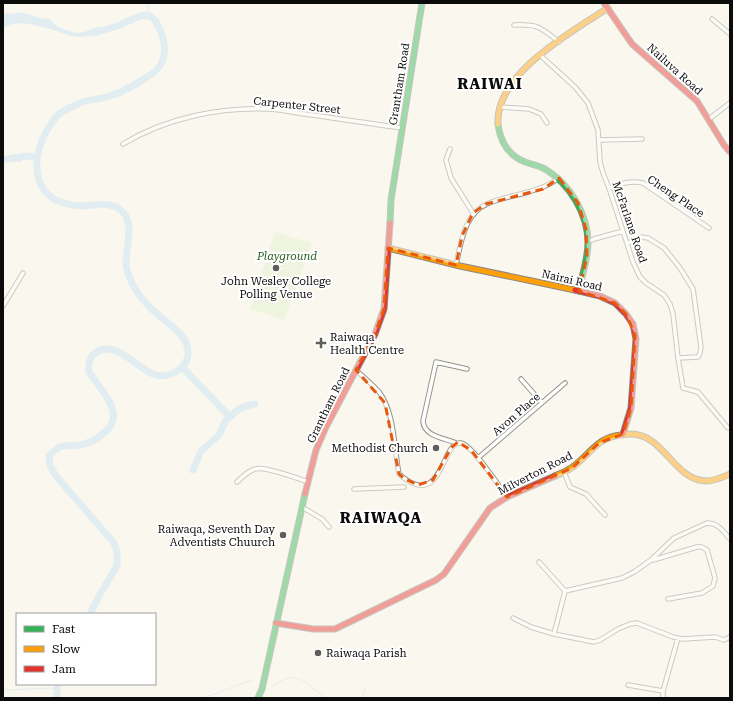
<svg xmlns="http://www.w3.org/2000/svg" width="733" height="701" font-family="'Roboto Serif',serif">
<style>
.green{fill:#e1efce}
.water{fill:#c6e1f3}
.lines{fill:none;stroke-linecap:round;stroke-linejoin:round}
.stream{stroke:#c6e1f3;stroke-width:1}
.river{stroke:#c6e1f3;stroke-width:7}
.street-casing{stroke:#93928d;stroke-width:5.5}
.fast-casing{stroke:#898884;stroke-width:7}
.slow-casing{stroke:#898884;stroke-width:7}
.jam-casing{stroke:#898884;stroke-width:7}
.street{stroke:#fefefc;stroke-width:3.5}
.fast{stroke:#30b455;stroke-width:5}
.slow{stroke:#ff9f0a;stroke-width:5}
.jam{stroke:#e5322d;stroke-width:5}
.marked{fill:none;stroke:#e8590c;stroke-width:3;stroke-dasharray:8 5;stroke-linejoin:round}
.poi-dot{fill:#5f5e5a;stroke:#fff;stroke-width:1.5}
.labels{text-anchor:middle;stroke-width:4;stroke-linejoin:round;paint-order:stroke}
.street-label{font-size:11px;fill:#0b0b0b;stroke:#fff}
.park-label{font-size:11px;font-style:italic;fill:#28601d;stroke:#fff}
.poi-label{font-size:11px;fill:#0b0b0b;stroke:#fff;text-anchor:start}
.district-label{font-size:15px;font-weight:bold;letter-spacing:1px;fill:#0b0b0b;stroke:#fff}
</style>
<rect width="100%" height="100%" fill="#faf8ee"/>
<path class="green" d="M275,232l37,11 -28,77 -34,-11z"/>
<path class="water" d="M21,12l19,6 9,1 9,8 17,6 9,-1 15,-6 4,7 -21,4h-6c-22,-5 -54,-22 -73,-9v-15l8,1z
M16,154h12l1,5h-5l-4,3 -10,-1 -7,1v-6z"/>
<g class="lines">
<path class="stream" d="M148,3l1,12
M271,687c19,-13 25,-13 43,2 4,3 8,7 13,9
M3,690c18,0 35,-2 53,-2
M204,698l42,-16 7,-1
M362,698l3,-9"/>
<path class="river" d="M3,160l23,-4 11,1
M182,367l48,50
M193,470l8,-19 18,-16 7,-15 13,-11 7,-3 9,-2
M90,614l10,-20 17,-28v-14l-3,-9 -58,-67 -6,-10 -1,-10c14,-15 15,-8 30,-11 9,-1 18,-6 25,-12 24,-18 -4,-44 -15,-61 -1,-6 0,-14 6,-19 19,-15 42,15 58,21 10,4 19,1 27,-5 5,-4 9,-11 8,-18 -1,-18 -21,-27 -33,-39 -8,-7 -17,-17 -22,-27 -3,-6 -6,-13 -7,-20 -1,-16 11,-45 -7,-56 -11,-8 -26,-3 -38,-3 -18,-1 -36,-7 -42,-26 -3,-10 -3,-21 0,-31 3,-11 11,-26 19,-34 4,-4 21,-12 28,-14 7,-2 16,-2 24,-5 15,-5 24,-10 37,-19 7,-4 14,-10 16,-18 3,-8 1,-19 -2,-27 -10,-27 -22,-15 -41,-7 -9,3 -18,6 -27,8
M57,698v-14"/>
<defs>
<path id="street" d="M712,19l18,15
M514,25c23,-1 27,2 45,17
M540,55l35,32 13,16 10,27 2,32 3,11 6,15 24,74 7,15 6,6 18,12 6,9 3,10 5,44 5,30 15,4 30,36
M499,107l30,2 12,5 6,9
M709,119l21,-16
M599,140l43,-1
M123,144c43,-26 96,-37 146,-35 14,1 29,4 43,6 30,4 60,9 90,13
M450,149l-4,11 5,18 22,35
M609,188c12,-4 21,-8 34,-5l66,45
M588,242l6,-3 29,-8
M628,243l13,-6 7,1 16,10 16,20 13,21 8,58 -1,6 -2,4 -20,1
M456,265c5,-22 8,-51 31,-61 13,-6 28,-8 41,-12 13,-4 20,-6 31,-14
M3,306l20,-33
M356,370c7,7 16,14 23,22 16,21 15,57 20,82 44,39 42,-34 62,-31 11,2 38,43 46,54
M521,379l21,24
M456,443c-11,-5 -32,-6 -33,-22l13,-59 31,7
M478,458l87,-75
M564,472l6,15 16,7 19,21
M237,482c5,-5 11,-11 18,-13 9,-3 42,9 53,13
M354,489l50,-2
M302,507l20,12 7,8
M653,560l44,-13h5l5,3 8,28 -2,8 -11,7 -34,6
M539,562l26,29
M565,591l57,-13 12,-6 17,-12 23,-22 33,-15c11,0 16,8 23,16
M513,618l18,9 23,7 40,8 6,-2 18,-11 12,-5 7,-1 36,14 10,2 32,-2 9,3 6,-3
M554,634l11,-43
M628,685l35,6
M663,698v-7l15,-53"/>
<path id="fast" d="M498,124c2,17 10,31 27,38 7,2 14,4 20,7 25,15 43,45 43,74 0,16 -6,32 -9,48
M390,223l1,-23 31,-197
M258,698l4,-9 43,-195"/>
<path id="slow" d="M498,124c-3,-50 73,-92 110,-116
M388,248l72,18 115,24
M555,476c6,-3 13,-5 19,-10 14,-10 22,-26 41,-30 5,-1 11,-2 16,-2 33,0 43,47 76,47 8,0 16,-4 23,-7"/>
<path id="jam" d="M604,3l28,41 65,57 27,44 6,7
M575,290l25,6 15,7 11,11 7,10 3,15 -5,69 -8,26
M305,494l11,-44 10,-23 49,-93 9,-25 6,-86
M276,623l37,6h22l101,-49 8,-6 46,-66 17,-11 48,-21"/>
</defs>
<use href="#street" class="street-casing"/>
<use href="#fast" class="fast-casing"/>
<use href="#slow" class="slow-casing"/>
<use href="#jam" class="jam-casing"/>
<use href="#street" class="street"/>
<use href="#fast" class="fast"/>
<use href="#slow" class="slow"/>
<use href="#jam" class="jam"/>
</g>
<path d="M0 0H733V701H0ZM559,178l19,25 8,26 1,27 -8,35 36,12 11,11 9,21 -4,73 -8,26 -24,9 -27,25 -65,29 -36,-47 -13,-8 -7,6 -18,32 -15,5 -13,-6 -6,-5 -14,-71 -29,-33 19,-36 9,-25 4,-61 68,17 6,-29 11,-23 13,-9 57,-15z" fill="#faf8ee" fill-opacity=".55" fill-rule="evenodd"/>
<path class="marked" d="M559,178l19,25 8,26 1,27 -8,35 36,12 11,11 9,21 -4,73 -8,26 -24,9 -27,25 -65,29 -36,-47 -13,-8 -7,6 -18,32 -15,5 -13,-6 -6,-5 -14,-71 -29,-33 19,-36 9,-25 4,-61 68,17 6,-29 11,-23 13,-9 57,-15z"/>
<g class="poi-dot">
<circle cx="276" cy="268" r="4"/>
<path d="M319 337h4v4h4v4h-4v4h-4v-4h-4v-4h4z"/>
<circle cx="436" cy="448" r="4"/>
<circle cx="283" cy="535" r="4"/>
<circle cx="318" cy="653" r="4"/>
</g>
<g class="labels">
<g class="street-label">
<text transform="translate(675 69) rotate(42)" y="4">Nailuva Road</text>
<text transform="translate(399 84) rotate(-81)" y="4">Grantham Road</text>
<text transform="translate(297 105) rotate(6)" y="4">Carpenter Street</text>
<text transform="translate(676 196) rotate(34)" y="4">Cheng Place</text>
<text transform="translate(630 222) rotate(71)" y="4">McFarlane Road</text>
<text transform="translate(572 280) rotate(13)" y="4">Nairai Road</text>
<text transform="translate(328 405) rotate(-64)" y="4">Grantham Road</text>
<text transform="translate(516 414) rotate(-41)" y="4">Avon Place</text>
<text transform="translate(535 473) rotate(-27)" y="4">Milverton Road</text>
</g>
<g class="park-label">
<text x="287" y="260">Playground</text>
</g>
<g class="poi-label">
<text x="276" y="285" text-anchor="middle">John Wesley College<tspan x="276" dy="13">Polling Venue</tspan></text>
<text x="330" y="341">Raiwaqa<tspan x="330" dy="13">Health Centre</tspan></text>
<text x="428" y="452" text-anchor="end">Methodist Church</text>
<text x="275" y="533" text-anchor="end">Raiwaqa, Seventh Day<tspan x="275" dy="13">Adventists Chuurch</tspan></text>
<text x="326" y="657">Raiwaqa Parish</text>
</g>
<g class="district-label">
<text x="490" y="89">RAIWAI</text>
<text x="381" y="523">RAIWAQA</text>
</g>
</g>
<rect width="733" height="701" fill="none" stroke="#0b0b0b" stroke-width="8"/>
<rect x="16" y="613" width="140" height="72" fill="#ffffff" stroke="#9d9d9d"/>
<rect x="24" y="626" width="20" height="6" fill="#30b455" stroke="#9d9d9d"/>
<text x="52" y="633" font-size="12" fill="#0b0b0b">Fast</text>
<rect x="24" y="646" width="20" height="6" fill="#ff9f0a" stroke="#9d9d9d"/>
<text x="52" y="653" font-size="12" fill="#0b0b0b">Slow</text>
<rect x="24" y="666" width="20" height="6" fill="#e5322d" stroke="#9d9d9d"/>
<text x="52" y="673" font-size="12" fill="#0b0b0b">Jam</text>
</svg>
